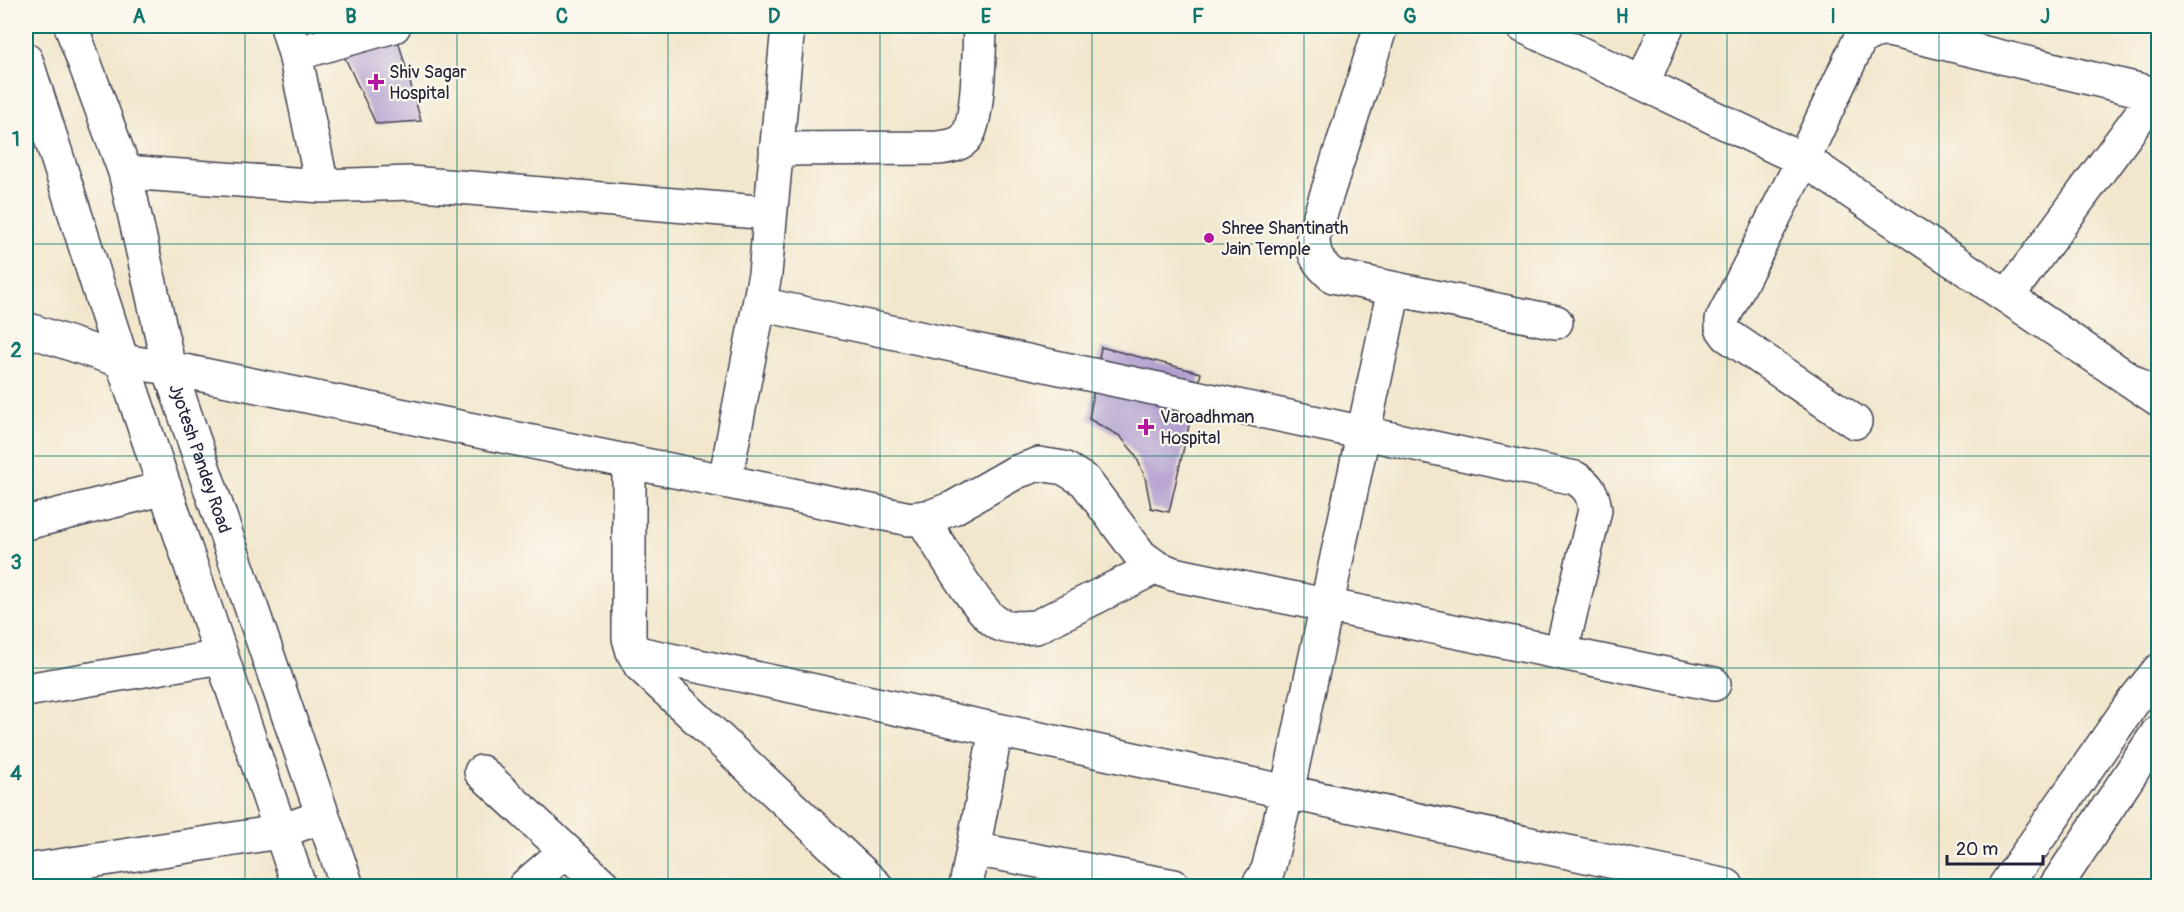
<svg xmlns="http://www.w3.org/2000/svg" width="2184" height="912" font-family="Pangolin,sans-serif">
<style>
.building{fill:#b09ecf}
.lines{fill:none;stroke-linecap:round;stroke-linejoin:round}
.minor-casing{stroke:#414051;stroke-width:36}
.tertiary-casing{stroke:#414051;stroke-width:36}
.primary-casing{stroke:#414051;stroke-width:36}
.minor{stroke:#fff;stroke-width:33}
.tertiary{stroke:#fff;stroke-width:33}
.primary{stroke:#fff;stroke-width:33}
.grid{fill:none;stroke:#0f766e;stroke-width:1.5;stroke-opacity:0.55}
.poi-dot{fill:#b5179e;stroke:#fbf7ec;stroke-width:2}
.labels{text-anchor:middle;stroke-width:4.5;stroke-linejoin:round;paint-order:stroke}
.poi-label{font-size:18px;fill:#22223b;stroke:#fbf7ec;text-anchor:start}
.street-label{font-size:18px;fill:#22223b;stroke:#fbf7ec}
.neatline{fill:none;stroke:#0f766e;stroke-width:2}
.grid-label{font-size:20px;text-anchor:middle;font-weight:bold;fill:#0f766e}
</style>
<rect width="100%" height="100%" fill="#fbf7ec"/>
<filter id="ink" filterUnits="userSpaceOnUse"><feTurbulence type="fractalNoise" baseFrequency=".0167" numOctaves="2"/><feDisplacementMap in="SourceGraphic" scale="12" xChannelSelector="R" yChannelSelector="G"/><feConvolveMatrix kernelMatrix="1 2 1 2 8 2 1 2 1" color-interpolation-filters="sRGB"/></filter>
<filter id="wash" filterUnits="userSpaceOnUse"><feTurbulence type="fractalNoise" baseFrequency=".008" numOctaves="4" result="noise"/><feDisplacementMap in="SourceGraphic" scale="24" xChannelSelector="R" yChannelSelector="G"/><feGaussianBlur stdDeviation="1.35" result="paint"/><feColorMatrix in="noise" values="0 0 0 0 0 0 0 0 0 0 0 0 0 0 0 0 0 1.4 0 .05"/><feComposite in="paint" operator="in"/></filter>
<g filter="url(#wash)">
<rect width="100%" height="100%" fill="#f2e7cd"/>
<g id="blocks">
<path class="building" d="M330,26h64l27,95 -45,3z
M1101,347l100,26 -32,139 -18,-4 -6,-31 -10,-23 -15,-18 -31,-17z"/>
</g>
</g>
<g filter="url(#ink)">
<use href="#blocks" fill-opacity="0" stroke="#414051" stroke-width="1.5"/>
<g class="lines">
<defs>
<path id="minor" d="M287,26l8,28 27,132
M1381,26l-68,211c0,19 6,27 20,39l223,46
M1523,26l286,137 349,236
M295,54l99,-28
M1643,83l24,-57
M776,149l162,-1c9,-1 24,-3 29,-12 12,-18 12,-86 13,-110
M125,172l197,14 88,-3 360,30
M2007,297l151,-206
M760,304l815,174c14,8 18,16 20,32l-34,143
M26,329l96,32 47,7 741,151 22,-3 21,-8 63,-36 23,-8 25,4 21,13 56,75 15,11 17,7 541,110
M1855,422l-128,-87 -5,-7v-8l81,-160 56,-119c10,-9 17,-11 30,-11l267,64
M629,461v177l4,14 7,13 236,221
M725,481l40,-207 23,-248
M922,518c14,21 57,97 77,106 12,5 24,4 37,3l120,-60
M26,523l139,-35
M633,652l1094,234
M26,690l195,-33
M481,772l123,114
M973,849l201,37
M26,871l253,-39 44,-16
M525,886l41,-35
M966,886l30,-156
M1258,886l10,-16 19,-78 107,-503"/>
<g id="tertiary">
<path id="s1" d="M71,26l54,146 44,196 178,518"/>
<path d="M26,60l96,301 177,525"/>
</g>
<path id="primary" d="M2005,886l128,-184 25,-31
M2056,886l102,-154"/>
</defs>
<use href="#minor" class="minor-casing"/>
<use href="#tertiary" class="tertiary-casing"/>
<use href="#primary" class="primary-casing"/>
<use href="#minor" class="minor"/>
<use href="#tertiary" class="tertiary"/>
<use href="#primary" class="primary"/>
</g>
</g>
<path class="grid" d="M245,26v860M457,26v860M668,26v860M880,26v860M1092,26v860M1304,26v860M1516,26v860M1727,26v860M1939,26v860M26,244h2132M26,456h2132M26,668h2132"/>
<g class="poi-dot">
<path d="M373 73h6v6h6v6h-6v6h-6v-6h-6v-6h6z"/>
<circle cx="1209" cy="238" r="6"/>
<path d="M1143 418h6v6h6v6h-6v6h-6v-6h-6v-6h6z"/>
</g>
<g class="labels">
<g class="poi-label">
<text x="389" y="78">Shiv Sagar<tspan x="389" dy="21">Hospital</tspan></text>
<text x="1221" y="234">Shree Shantinath<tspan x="1221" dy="21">Jain Temple</tspan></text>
<text x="1160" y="423">Varoadhman<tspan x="1160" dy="21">Hospital</tspan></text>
</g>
<g class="street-label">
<text dy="6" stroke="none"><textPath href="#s1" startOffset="452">Jyotesh Pandey Road</textPath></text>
</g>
</g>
<rect width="2184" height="912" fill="none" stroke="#fbf7ec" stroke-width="66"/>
<path d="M1947 855v9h96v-9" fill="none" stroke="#22223b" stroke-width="3"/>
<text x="1956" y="855" font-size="18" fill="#22223b" stroke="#fbf7ec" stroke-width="4.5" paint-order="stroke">20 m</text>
<rect x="33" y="33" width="2118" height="846" class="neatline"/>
<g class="grid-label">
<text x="139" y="23">A</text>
<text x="351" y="23">B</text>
<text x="562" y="23">C</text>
<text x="774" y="23">D</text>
<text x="986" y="23">E</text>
<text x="1198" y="23">F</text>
<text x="1410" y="23">G</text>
<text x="1622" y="23">H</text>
<text x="1833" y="23">I</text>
<text x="2045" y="23">J</text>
<text x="16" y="146">1</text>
<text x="16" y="357">2</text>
<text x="16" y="569">3</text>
<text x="16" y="780">4</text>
</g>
</svg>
